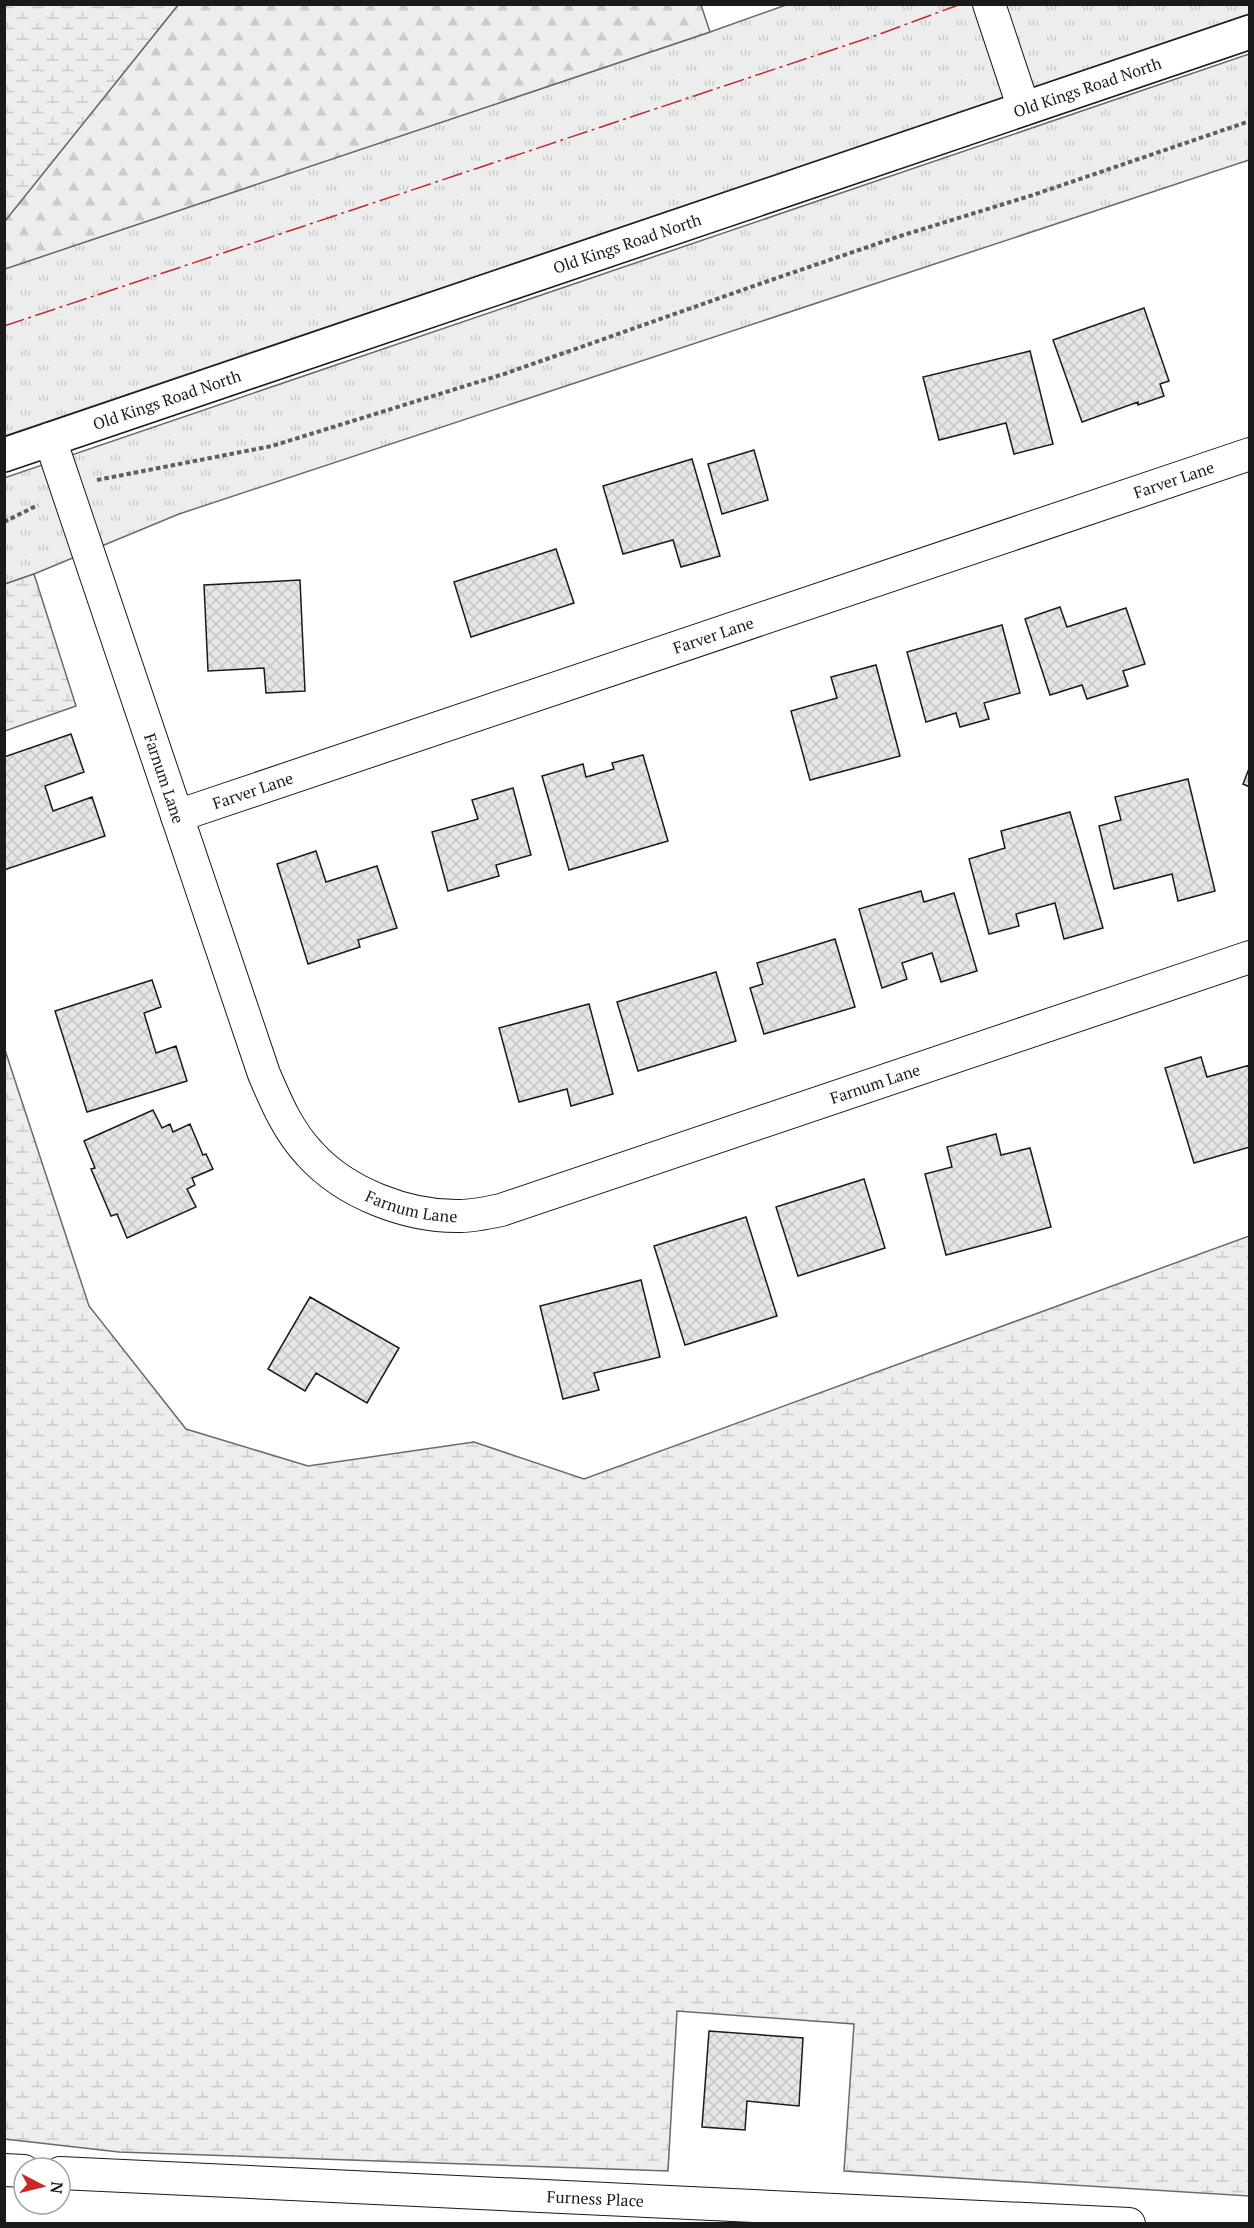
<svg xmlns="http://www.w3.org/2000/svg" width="1254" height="2228" font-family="'PT Serif',serif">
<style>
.grass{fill:url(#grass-tufts);stroke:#6a6a6a;stroke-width:1.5}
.forest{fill:url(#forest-firs);stroke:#6a6a6a;stroke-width:1.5}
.wetland{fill:url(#wetland-marsh);stroke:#6a6a6a;stroke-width:1.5}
.building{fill:url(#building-cross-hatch);stroke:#1a1a1a;stroke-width:1.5}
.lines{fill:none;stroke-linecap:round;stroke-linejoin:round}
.street-casing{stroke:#1a1a1a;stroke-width:34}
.secondary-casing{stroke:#1a1a1a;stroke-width:36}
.path{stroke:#5f5f5f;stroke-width:4;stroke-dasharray:4.5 3;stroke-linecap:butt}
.street{stroke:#fff;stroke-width:32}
.secondary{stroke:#fff;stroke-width:33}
.power{stroke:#c62828;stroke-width:1.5;stroke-dasharray:21 4.5 3 4.5;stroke-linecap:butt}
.labels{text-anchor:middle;stroke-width:4.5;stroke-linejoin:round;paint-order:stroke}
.street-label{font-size:16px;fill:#1a1a1a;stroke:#fff}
</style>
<defs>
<pattern id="grass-tufts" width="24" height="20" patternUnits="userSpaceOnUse" patternTransform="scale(1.5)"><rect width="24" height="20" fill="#ededed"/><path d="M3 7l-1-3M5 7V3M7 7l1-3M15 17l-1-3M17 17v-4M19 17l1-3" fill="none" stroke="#cbcbcb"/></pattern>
<pattern id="forest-firs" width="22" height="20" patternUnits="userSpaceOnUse" patternTransform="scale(1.5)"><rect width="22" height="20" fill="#ededed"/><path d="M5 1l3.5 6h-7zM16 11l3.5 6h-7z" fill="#cbcbcb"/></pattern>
<pattern id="wetland-marsh" width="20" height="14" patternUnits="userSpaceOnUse" patternTransform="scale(1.5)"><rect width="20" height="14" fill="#ededed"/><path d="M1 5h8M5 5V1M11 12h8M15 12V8" fill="none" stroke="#cbcbcb"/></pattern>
<pattern id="building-cross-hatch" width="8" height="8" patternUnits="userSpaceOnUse" patternTransform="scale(1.5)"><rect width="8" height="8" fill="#e6e6e6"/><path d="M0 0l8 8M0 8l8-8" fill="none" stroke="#c5c5c5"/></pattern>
</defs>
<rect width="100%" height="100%" fill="#fff"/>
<path class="grass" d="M786,5h463v9l-1244,422 -1,-167 706,-237z
M1249,54v106l-1070,354 -145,60 -29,10 -1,-106z"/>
<path class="forest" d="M178,5h523l9,27 -705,237 -1,-47z"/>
<path class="wetland" d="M5,4l173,1 -173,216 -1,-216z
M34,574l42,132 -71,25v-147z
M5,1050l84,256 97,123 122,37 166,-24 110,37 665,-243v960l-405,-25 10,-147 -177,-13 -9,160 -549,-19 -114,-13z"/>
<path class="building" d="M1144,308l25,73 -9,3 4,12 -26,9v-3l-56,20 -29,-82z
M1030,351l23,93 -39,10 -8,-31 -67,17 -16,-63z
M754,450l14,50 -46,14 -14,-50z
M692,459l28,97 -39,11 -8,-27 -50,14 -20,-68z
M556,549l18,54 -103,34 -17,-55z
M300,580l5,111 -39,2 -2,-25 -56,3 -4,-86z
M1060,607l7,20 59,-19 19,56 -22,7 5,15 -41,13 -5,-14 -32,10 -25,-76z
M1002,625l18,68 -36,10 5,16 -29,8 -4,-14 -30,9 -19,-70z
M876,665l24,91 -90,24 -19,-69 46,-13 -6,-21z
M71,734l13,38 -39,14 8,25 39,-14 13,39 -101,34v-113z
M643,755l25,86 -99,29 -27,-94 41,-12 3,13 28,-8 -2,-6z
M1250,766v21l-7,-3z
M1188,779l27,112 -37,10 -6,-27 -58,15 -15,-63 22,-6 -6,-23z
M513,788l18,67 -35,10 3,11 -51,15 -16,-59 46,-13 -6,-19z
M1070,812l33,116 -39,11 -9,-36 -39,11 3,12 -30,8 -20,-75 36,-11 -4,-17z
M316,851l10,31 51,-16 20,62 -39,12 2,7 -52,17 -31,-100z
M921,891l3,11 30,-9 23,78 -36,11 -9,-29 -30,10 5,16 -25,9 -23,-79z
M835,939l20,68 -91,27 -14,-46 13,-4 -6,-21z
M716,972l20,69 -98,30 -21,-69z
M152,980l9,27 -17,6 12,40 20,-7 11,35 -100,31 -32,-101z
M589,1004l24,90 -42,12 -4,-17 -48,13 -20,-74z
M1201,1057l6,20 43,-12v82l-56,16 -29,-95z
M153,1110l9,18 8,-4 3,8 17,-8 13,31 3,-1 7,15 -21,9 3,7 -8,4 9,18 -69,31 -10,-24 -6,2 -20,-47 4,-1 -11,-27z
M996,1134l5,21 29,-7 21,79 -105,28 -21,-81 27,-7 -5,-20z
M864,1179l21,69 -87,28 -22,-69z
M746,1217l31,99 -92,29 -31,-99z
M641,1280l19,77 -66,16 5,17 -36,9 -23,-93z
M310,1297l89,51 -32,55 -51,-30 -11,18 -37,-22z
M709,2031l94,7 -4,68 -52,-5 -2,29 -43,-3z"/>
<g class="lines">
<defs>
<g id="street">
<path d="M989,4l35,105"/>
<path id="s1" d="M50,439l214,635c12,28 24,57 46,80 35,39 97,63 150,62 13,0 27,-3 41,-6l749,-253"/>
<path id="s2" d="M177,816l1073,-362"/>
<path d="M4,2170l20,1"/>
<path id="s3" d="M60,2173l1069,51"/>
</g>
<g id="secondary">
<path id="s4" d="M4,455l1246,-423"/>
</g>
</defs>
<use href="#street" class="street-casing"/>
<use href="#secondary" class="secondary-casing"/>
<path class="path" d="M97,480l175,-34 235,-73 264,-93 126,-43 136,-42 217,-74
M4,522l34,-17"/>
<use href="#street" class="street"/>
<use href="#secondary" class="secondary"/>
<path class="power" d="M4,326l873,-291 84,-31"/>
</g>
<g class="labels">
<g class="street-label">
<text dy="6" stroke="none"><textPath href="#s4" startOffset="1144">Old Kings Road North</textPath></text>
<text dy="6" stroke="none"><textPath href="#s4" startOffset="658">Old Kings Road North</textPath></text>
<text dy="6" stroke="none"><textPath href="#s4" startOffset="172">Old Kings Road North</textPath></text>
<text dy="6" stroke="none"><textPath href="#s2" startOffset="1052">Farver Lane</textPath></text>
<text dy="6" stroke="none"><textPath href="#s2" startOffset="566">Farver Lane</textPath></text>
<text dy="6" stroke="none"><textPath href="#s1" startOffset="358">Farnum Lane</textPath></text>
<text dy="6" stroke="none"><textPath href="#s2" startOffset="80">Farver Lane</textPath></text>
<text dy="6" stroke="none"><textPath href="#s1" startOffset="1366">Farnum Lane</textPath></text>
<text dy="6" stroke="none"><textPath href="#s1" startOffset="880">Farnum Lane</textPath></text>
<text dy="6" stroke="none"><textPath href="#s3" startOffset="536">Furness Place</textPath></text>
</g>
</g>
<rect width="1254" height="2228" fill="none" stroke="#1a1a1a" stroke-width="12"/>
<g transform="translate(42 2186) rotate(97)"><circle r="28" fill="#ffffff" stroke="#a3a3a3" stroke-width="1.5"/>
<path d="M0-4.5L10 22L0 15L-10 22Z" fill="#c62828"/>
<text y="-9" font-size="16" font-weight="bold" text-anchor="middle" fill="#1a1a1a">N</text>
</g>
</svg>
